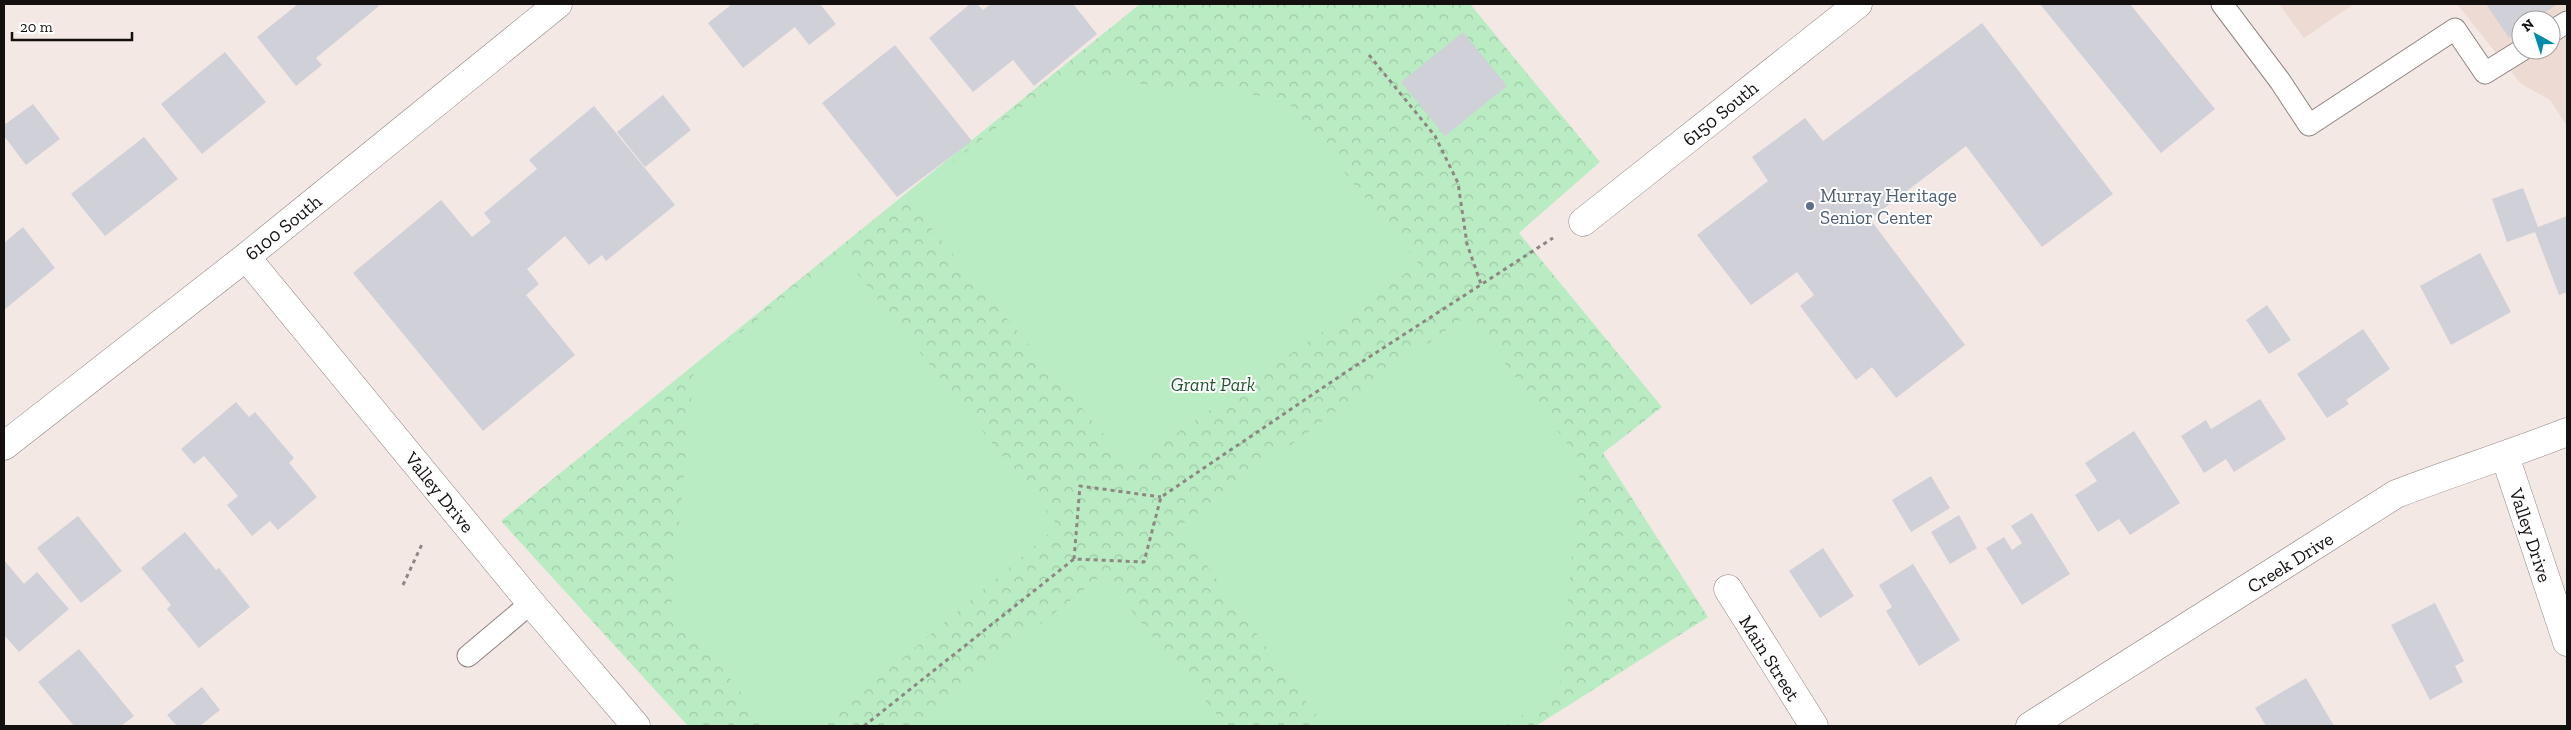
<svg xmlns="http://www.w3.org/2000/svg" width="2571" height="730" font-family="'Zilla Slab',serif">
<style>
.built{fill:#eddad3;fill-rule:evenodd}
.park{fill:url(#park-crowns)}
.pitch{fill:#b9ecc3}
.building{fill:#d0d0d9}
.lines{fill:none;stroke-linecap:round;stroke-linejoin:round}
.lane-casing{stroke:#8d8380;stroke-width:23}
.street-casing{stroke:#8d8380;stroke-width:29}
.path{stroke:#8e8683;stroke-width:3;stroke-dasharray:4 4;stroke-linecap:butt}
.lane{stroke:#fff;stroke-width:21}
.street{stroke:#fff;stroke-width:28}
.service-dot{fill:#5c6f8a;stroke:#fff;stroke-width:2}
.labels{text-anchor:middle;stroke-width:4;stroke-linejoin:round;paint-order:stroke}
.street-label{font-size:19px;fill:#14100f;stroke:#fff}
.service-label{font-size:19px;fill:#4e5e75;stroke:#fff;text-anchor:start}
.park-label{font-size:19px;font-style:italic;fill:#205730;stroke:#fff}
</style>
<defs>
<pattern id="park-crowns" width="20" height="18" patternUnits="userSpaceOnUse" patternTransform="scale(1.25)"><rect width="20" height="18" fill="#b9ecc3"/><path d="M2 6a3 3 0 1 1 6 0M12 15a3 3 0 1 1 6 0" fill="none" stroke="#9ec9a6"/></pattern>
</defs>
<rect width="100%" height="100%" fill="#f3e8e4"/>
<path class="built" d="M2279,4h75l-50,34z
M2457,4h110v122l-17,-26 -30,-17zM2521,20h30v30h-30z"/>
<path class="park" d="M1140,4h330l130,158 -81,71 143,174 -59,46 105,164 -172,109h-848l-187,-205z"/>
<path class="pitch" d="M1061,76l223,22 135,166 -289,202 -223,-267z
M841,253l217,273 -235,200h-54l-98,-119 23,-237z
M1467,315l114,146 -22,231 -54,34h-181l-145,-199z
M1102,575l124,151h-313z"/>
<path class="building" d="M298,4h79l2,2 -63,52 6,7 -26,21 -39,-49z
M732,4h88l16,20 -27,21 -14,-18 -52,41 -35,-45z
M970,4h7l6,6 8,-6h82l24,30 -63,52 -21,-26 -40,32 -44,-54z
M2040,4h90l85,105 -54,44z
M2486,4h71l-23,16h-13v9l-12,9z
M1982,23l131,171 -71,53 -76,-101 -96,73 95,126 -69,53 -24,-31 -16,13 -56,-74 14,-11 -17,-23 -46,33 -54,-70 71,-54 -16,-24 53,-39 18,23z
M1463,32l44,54 -62,50 -44,-54z
M895,45l77,96 -75,56 -75,-94z
M225,52l41,50 -64,52 -41,-50z
M663,95l28,35 -46,37 -28,-35z
M33,104l27,35 -34,26 -22,-29v-11z
M594,106l81,99 -69,56 -4,-6 -13,10 -24,-29 -38,33 12,15 -13,11 49,60 -92,76 -130,-158 88,-73 31,37 19,-15 -7,-9 53,-44 -8,-9z
M144,137l34,42 -73,57 -34,-42z
M2523,188l15,39 29,-11v76l-8,3 -24,-63 -28,10 -15,-43z
M23,227l32,41 -51,42v-67z
M2480,253l31,59 -60,33 -31,-59z
M2267,305l24,35 -22,14 -23,-34z
M2363,329l27,40 -44,31 3,4 -22,14 -30,-44z
M2260,399l26,40 -52,33 -8,-13 -22,14 -23,-37 25,-16 5,9z
M236,402l13,15 6,-5 39,46 -5,5 28,34 -39,33 -8,-9 -18,15 -25,-31 11,-9 -34,-40 -10,8 -13,-15z
M2134,431l46,72 -50,32 -11,-16 -21,13 -23,-37 22,-14 -12,-18z
M1931,476l19,32 -39,24 -19,-32z
M2032,513l38,61 -48,31 -36,-57 18,-11 8,13 10,-7 -11,-17z
M1959,515l18,33 -27,16 -19,-32z
M78,516l44,55 -41,32 -44,-55z
M185,532l31,38 3,-2 31,39 -51,41 -32,-39 4,-4 -30,-37z
M1823,548l31,48 -34,22 -31,-47z
M4,560l20,24 13,-12 32,37 -50,43 -15,-17z
M1913,564l47,76 -41,26 -33,-55 6,-4 -13,-22z
M2435,603l29,58 -9,5 8,16 -33,18 -39,-75z
M79,649l55,67 -13,10h-47l-36,-44z
M2306,678l28,48h-68l-11,-18z
M202,687l18,23 -20,16h-23l-10,-11z"/>
<g class="lines">
<defs>
<path id="lane" d="M2222,4l58,77 29,44 146,-96 30,44 37,-23
M2551,32l16,-10
M468,656l63,-53"/>
<path id="street" d="M1583,222l275,-218
M246,257l285,346 105,123
M4,446l242,-189 312,-253
M2505,456l62,186
M1728,589l86,137
M2030,726l366,-232c57,-22 115,-40 171,-62"/>
</defs>
<use href="#lane" class="lane-casing"/>
<use href="#street" class="street-casing"/>
<path class="path" d="M1369,55l66,81 23,47 9,61 14,40
M1074,559l6,-73 81,11
M403,585l20,-43
M864,726l210,-167 70,3 17,-65 182,-123 210,-136"/>
<use href="#lane" class="lane"/>
<use href="#street" class="street"/>
</g>
<circle class="service-dot" cx="1810" cy="206" r="5"/>
<g class="labels">
<g class="street-label">
<text transform="translate(1720 113) rotate(-39)" y="7">6150 South</text>
<text transform="translate(283 227) rotate(-39)" y="7">6100 South</text>
<text transform="translate(440 492) rotate(51)" y="7">Valley Drive</text>
<text transform="translate(2531 535) rotate(72)" y="7">Valley Drive</text>
<text transform="translate(2290 562) rotate(-32)" y="7">Creek Drive</text>
<text transform="translate(1770 658) rotate(58)" y="7">Main Street</text>
</g>
<g class="service-label">
<text x="1820" y="202">Murray Heritage<tspan x="1820" dy="22">Senior Center</tspan></text>
</g>
<g class="park-label">
<text x="1213" y="391">Grant Park</text>
</g>
</g>
<rect width="2571" height="730" fill="none" stroke="#14100f" stroke-width="10"/>
<g transform="translate(2536 35) rotate(321)"><circle r="24" fill="#ffffff" stroke="#a19f9f"/>
<path d="M0-4L9 19L0 12L-9 19Z" fill="#008caa"/>
<text y="-8" font-size="14" font-weight="bold" text-anchor="middle" fill="#14100f">N</text>
</g>
<path d="M12 32v8h120v-8" fill="none" stroke="#14100f" stroke-width="2.5"/>
<text x="20" y="32" font-size="15" fill="#14100f" stroke="#ffffff" stroke-width="4" paint-order="stroke">20 m</text>
</svg>
